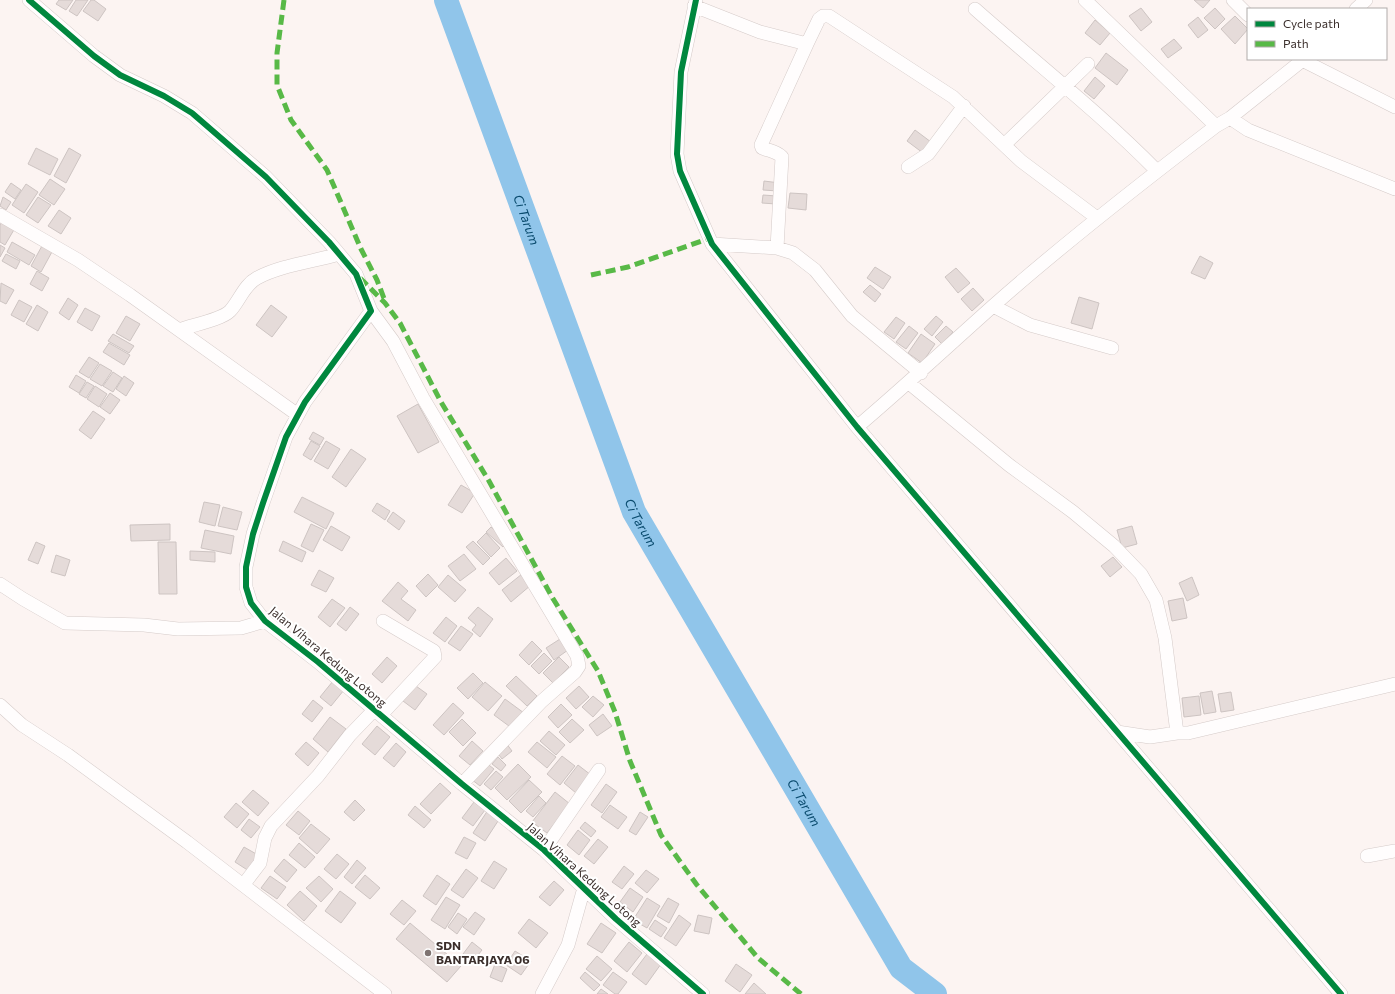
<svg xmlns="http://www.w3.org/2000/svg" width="1395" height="994" font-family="Commissioner,sans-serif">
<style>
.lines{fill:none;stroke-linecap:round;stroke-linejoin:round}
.river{stroke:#90c5ea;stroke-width:24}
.building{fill:#e5dbd9;stroke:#cdc4c2}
.minor-casing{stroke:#d5cbc9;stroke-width:14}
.minor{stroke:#fffdfd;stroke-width:13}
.quiet{stroke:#58b947;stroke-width:5;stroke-dasharray:10 5;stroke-linecap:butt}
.cycleway-casing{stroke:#fff;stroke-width:8}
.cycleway{stroke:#00873e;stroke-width:6}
.poi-dot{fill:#7e7371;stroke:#fff;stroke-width:1.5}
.labels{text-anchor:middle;stroke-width:4;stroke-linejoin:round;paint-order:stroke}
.street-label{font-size:12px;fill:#3a2e2b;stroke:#fff}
.poi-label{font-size:12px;font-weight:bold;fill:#3a2e2b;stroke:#fff;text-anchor:start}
.water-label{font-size:13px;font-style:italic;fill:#0a4b6e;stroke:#fff}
</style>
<rect width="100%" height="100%" fill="#fcf4f2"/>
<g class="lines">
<path class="river" id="s1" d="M446,0l188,512 267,456 34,26"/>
</g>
<path class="building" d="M59,0h14l-7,10 -10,-6z
M76,0h12l-11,16 -8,-5z
M91,0h3l12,9 -8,12 -15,-10z
M1194,0h16l-7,8z
M1141,8l11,14 -11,9 -12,-15z
M1215,8l10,11 -10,10 -11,-11z
M1235,16l13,13 -13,15 -14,-15z
M1198,17l10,13 -10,8 -10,-13z
M1095,20l15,13 -10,12 -15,-12z
M1174,39l8,9 -14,10 -7,-9z
M1106,53l22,17 -11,15 -22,-17z
M1095,77l10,9 -11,13 -10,-8z
M915,130l16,12 -8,11 -16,-12z
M36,148l22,11 -8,16 -22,-11z
M69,148l12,7 -15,28 -12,-7z
M50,179l15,10 -11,16 -15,-10z
M764,181l16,2 -2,8 -15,-1z
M11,183l10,7 -6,9 -10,-7z
M26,184l12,8 -14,21 -12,-8z
M790,193l17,1 -1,16 -18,-2z
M763,195l14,1 -1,8 -14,-1z
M3,197l8,5 -5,8 -6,-4z
M38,197l13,8 -13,18 -12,-8z
M59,210l12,8 -10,16 -13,-8z
M3,220l12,8 -10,17 -5,-3v-17z
M12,242l23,13 -6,10 -22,-13z
M43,244l10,6 -12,22 -10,-6z
M0,245l5,3 -5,9z
M6,254l14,7 -4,8 -14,-8z
M1200,256l13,7 -8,16 -14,-6z
M875,267l16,10 -8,12 -16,-11z
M956,268l14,15 -12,10 -13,-16z
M37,271l12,7 -7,13 -12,-7z
M1,283l13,7 -8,14 -6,-3z
M870,285l11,9 -6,8 -12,-10z
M973,288l11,12 -12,11 -11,-12z
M1079,297l20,6 -7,26 -21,-6z
M68,298l10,7 -9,15 -10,-7z
M19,300l13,7 -8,15 -13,-7z
M37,305l11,7 -10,19 -12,-7z
M271,305l16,12 -15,20 -16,-12z
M85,308l15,8 -8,15 -15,-9z
M126,316l14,8 -10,17 -14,-8z
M936,316l7,6 -11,14 -8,-7z
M896,317l9,6 -11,16 -10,-7z
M909,326l9,7 -12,16 -10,-7z
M946,326l7,6 -11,12 -7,-7z
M113,334l21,12 -5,7 -21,-12z
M921,334l14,10 -13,19 -14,-10z
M109,343l21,12 -6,10 -21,-13z
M89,357l10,6 -10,15 -10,-6z
M100,364l12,7 -10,15 -12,-7z
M113,372l9,6 -9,14 -10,-6z
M76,375l10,6 -7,12 -10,-6z
M124,376l10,7 -8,13 -10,-7z
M87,382l7,4 -8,12 -7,-4z
M95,386l12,8 -8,13 -12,-8z
M110,393l10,7 -10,14 -10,-7z
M418,404l21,38 -21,11 -21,-37z
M93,411l12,8 -14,20 -12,-9z
M313,432l11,6 -4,7 -11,-6z
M311,441l9,5 -9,14 -8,-5z
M326,441l14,8 -12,20 -14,-8z
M351,449l15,10 -20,28 -14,-10z
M461,485l14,8 -13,20 -14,-8z
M302,497l32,16 -8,16 -32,-17z
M204,502l16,3 -5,21 -16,-4z
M377,503l13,8 -5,9 -13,-9z
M223,507l19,5 -5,18 -19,-4z
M393,512l12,9 -6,9 -12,-9z
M170,524v16l-39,1 -1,-16z
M311,524l13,6 -11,22 -12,-6z
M331,526l19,11 -8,14 -19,-11z
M1132,526l5,18 -15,4 -5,-18z
M491,527l17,15 -5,5 -17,-15z
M205,530l29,6 -3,18 -30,-6z
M486,533l14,15 -9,9 -14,-15z
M283,541l23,11 -4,10 -23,-11z
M473,541l17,17 -7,7 -17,-18z
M36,542l9,4 -7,18 -10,-4z
M158,542h18l1,52h-18z
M190,551l25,1v10l-25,-2z
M464,554l12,15 -16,12 -12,-15z
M56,555l14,5 -5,16 -14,-4z
M1113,557l9,10 -12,10 -9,-11z
M506,558l11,13 -18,14 -10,-12z
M319,570l15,8 -8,14 -15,-7z
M428,574l10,11 -12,12 -10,-11z
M522,574l9,11 -20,17 -9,-12z
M448,575l18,15 -11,12 -17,-15z
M1192,577l7,18 -12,6 -8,-18z
M398,582l10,9 -7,8 15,11 -8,11 -26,-20z
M1183,598l4,20 -15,3 -4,-20z
M332,599l13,9 -15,19 -12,-10z
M350,607l9,7 -13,17 -9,-7z
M478,607l15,12 -13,18 -8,-7 4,-5 -8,-7z
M446,617l11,9 -12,16 -12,-9z
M461,626l12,8 -13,17 -12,-8z
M560,639l8,11 -14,10 -8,-12z
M532,641l10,10 -13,14 -10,-10z
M544,653l8,8 -13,13 -8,-8z
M387,657l10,9 -15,17 -10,-9z
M559,657l10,10 -16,16 -10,-10z
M473,673l10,10 -15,16 -11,-11z
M516,676l21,20 -10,10 -21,-20z
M333,681l11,9 -13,16 -11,-9z
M485,682l17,14 -14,15 -16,-14z
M416,686l11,8 -12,16 -12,-9z
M579,686l10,11 -13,12 -10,-11z
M1212,691l4,21 -12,2 -4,-21z
M1231,692l3,18 -13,2 -3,-18z
M593,696l11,9 -11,12 -11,-10z
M1199,696l2,19 -17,2 -2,-19z
M505,699l19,14 -11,16 -19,-14z
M313,700l10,8 -11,14 -10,-8z
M453,703l11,10 -20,22 -11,-10z
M561,704l11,11 -14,13 -10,-11z
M603,714l9,12 -15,10 -8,-11z
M330,717l16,12 -18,23 -15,-13z
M462,719l14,14 -13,13 -14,-14z
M572,719l12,11 -14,13 -11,-11z
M377,726l13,11 -15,18 -13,-11z
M549,731l16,14 -9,10 -16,-14z
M472,741l11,10 -13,14 -11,-9z
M306,742l13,11 -11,13 -13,-12z
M537,742l19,15 -9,11 -19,-16z
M396,743l10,9 -12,15 -11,-9z
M506,743l6,8 -10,8 -6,-8z
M562,756l13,10 -15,19 -13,-11z
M498,757l8,8 -5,6 -9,-7z
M485,762l9,7 -14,17 -9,-7z
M518,764l13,13 -24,23 -12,-12z
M578,765l13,10 -15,18 -12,-10z
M496,771l7,6 -12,13 -7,-6z
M529,780l13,12 -21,21 -12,-12z
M440,783l11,10 -20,21 -11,-10z
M606,784l11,8 -15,21 -11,-8z
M253,790l16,13 -11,13 -16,-14z
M555,792l15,12 -23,29 -15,-11z
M539,796l7,7 -13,14 -7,-6z
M355,800l10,10 -11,11 -10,-9z
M474,802l11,8 -12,16 -11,-8z
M236,803l13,11 -12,14 -13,-11z
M610,805l17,12 -9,12 -17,-12z
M415,806l16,14 -7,8 -16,-13z
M488,810l12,8 -15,23 -12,-8z
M298,811l12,10 -11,14 -13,-10z
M640,812l8,5 -12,18 -7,-4z
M249,819l11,8 -9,11 -10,-8z
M585,822l11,9 -5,6 -11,-9z
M311,824l19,15 -13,15 -18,-16z
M578,830l12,10 -11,15 -12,-10z
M464,837l12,6 -9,16 -12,-6z
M598,839l10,8 -14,17 -10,-8z
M299,843l16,14 -10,11 -16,-13z
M244,847l14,8 -9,16 -14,-9z
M337,854l12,10 -13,15 -12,-10z
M284,859l13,11 -10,12 -13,-11z
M357,860l9,8 -14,16 -8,-7z
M494,861l13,8 -13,20 -13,-8z
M624,866l10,8 -12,15 -10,-7z
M466,869l12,9 -15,20 -12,-8z
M646,870l13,9 -12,14 -12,-10z
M365,875l15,13 -10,11 -15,-12z
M437,875l13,9 -14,21 -13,-9z
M270,876l16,11 -9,12 -16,-11z
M319,876l14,13 -12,13 -15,-14z
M554,881l10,9 -14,16 -11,-9z
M630,888l13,9 -10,15 -13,-10z
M300,891l17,15 -13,15 -17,-16z
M340,891l16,12 -15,20 -16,-12z
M446,897l14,8 -15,24 -14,-9z
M647,898l13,8 -13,22 -14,-8z
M668,898l11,6 -10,19 -12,-7z
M402,900l14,11 -12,14 -14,-11z
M475,912l10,7 -11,16 -11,-8z
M458,913l9,6 -10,15 -9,-7z
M679,915l12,9 -15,22 -12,-8z
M698,915l14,3 -3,16 -15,-3z
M529,919l19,14 -12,15 -18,-15z
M655,920l12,8 -6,9 -12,-8z
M410,923l51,43 -14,16 -51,-43z
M601,923l15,10 -14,20 -15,-9z
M472,942l10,8 -12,15 -10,-7z
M629,942l13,11 -15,19 -13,-11z
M515,951l16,10 -10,14 -15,-10z
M647,954l14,10 -15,21 -14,-11z
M597,956l15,13 -11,12 -15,-12z
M495,964l12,5 -5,13 -12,-5z
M736,964l16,11 -12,17 -15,-11z
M585,972l15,13 -6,6 -14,-13z
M613,972l14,10 -9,12h-3l-12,-9z
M754,983l12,11h-21z
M601,989l7,5h-11z"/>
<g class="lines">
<defs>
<path id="minor" d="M29,0l65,56 26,19 44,21 28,17 74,64 63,65 27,32 15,37 -66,91 -19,35 -23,66 -10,31 -7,33v20l5,16 14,18 53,41 144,122 82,66 72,69 87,75
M696,0l-15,72 -4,82 3,17 32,73 145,183 484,567
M1085,0l131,126
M1233,0l15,15
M694,6l66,26 47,12 12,-25 4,-3h6l124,81 68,64 76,57
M975,9c61,54 125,104 182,162
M1356,9l10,-9
M1300,59l95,48
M1230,118l18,12 147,59
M1004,145l84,-81
M908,167l20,-13 36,-48
M0,215l78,45 52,35 168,120
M712,244l65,4 16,5 22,17 37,46 69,57
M777,248l5,-91c-6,-6 -12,-6 -20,-9l-1,-3 46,-101
M993,306l37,19 82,23
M371,311l22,30 30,57 154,258 2,10 -4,6 -33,29 -80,83
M179,330c13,-5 42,-10 51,-19 10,-11 14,-26 27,-33 25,-13 55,-16 82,-24
M909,383l100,82 64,47 41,34 27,28 15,26 9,38 12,95h11l207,-49
M857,427c46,-39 90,-80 136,-121 71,-63 147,-122 223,-180l14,-8 74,-59
M0,584l23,15 42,24 79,2 34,4 63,-1 24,-7
M0,705l22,20 46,30 119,87 198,152
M381,715l54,-58 -1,-6 -51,-30
M1117,732l33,5 27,-4
M544,850l55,-80
M1367,856l28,-5
M244,884l16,-21 5,-25 6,-12 47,-50 32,-41 25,-26
M542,994l26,-49 16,-57"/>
</defs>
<use href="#minor" class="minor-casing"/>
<use href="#minor" class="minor"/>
<path class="quiet" d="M284,0l-7,53v32l14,35 36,50 34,79 16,31 8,21
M591,275l37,-8 82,-29
M360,278l25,25 15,20 41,79 48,79 63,116 46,74 17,41 15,49 31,74 36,50 61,73 43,36"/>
<defs>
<path id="cycleway" d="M29,0l65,56 26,19 44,21 28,17 74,64 63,65 27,32 15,37 -66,91 -19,35 -23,66 -10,31 -7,33v20l5,16 14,18 53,41 144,122 82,66 72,69 87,75
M696,0l-15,72 -4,82 3,17 32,73 145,183 484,567"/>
</defs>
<use href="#cycleway" class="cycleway-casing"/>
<use href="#cycleway" class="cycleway"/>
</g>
<circle class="poi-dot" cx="428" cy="953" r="4"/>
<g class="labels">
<g class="street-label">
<text transform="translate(328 657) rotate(40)" y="4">Jalan Vihara Kedung Lotong</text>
<text transform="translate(584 875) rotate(42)" y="4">Jalan Vihara Kedung Lotong</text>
</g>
<g class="poi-label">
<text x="436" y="950">SDN<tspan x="436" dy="14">BANTARJAYA 06</tspan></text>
</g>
<g class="water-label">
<text dy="5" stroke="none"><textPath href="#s1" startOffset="234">Ci Tarum</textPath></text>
<text dy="5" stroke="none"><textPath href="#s1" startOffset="558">Ci Tarum</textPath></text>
<text dy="5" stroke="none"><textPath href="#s1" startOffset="882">Ci Tarum</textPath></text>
</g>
</g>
<rect x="1247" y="8" width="140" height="52" fill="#ffffff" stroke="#b0abaa"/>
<rect x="1255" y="21" width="20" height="6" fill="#00873e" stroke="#b0abaa"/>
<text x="1283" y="28" font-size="12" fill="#3a2e2b">Cycle path</text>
<rect x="1255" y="41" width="20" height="6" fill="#58b947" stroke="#b0abaa"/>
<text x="1283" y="48" font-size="12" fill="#3a2e2b">Path</text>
</svg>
